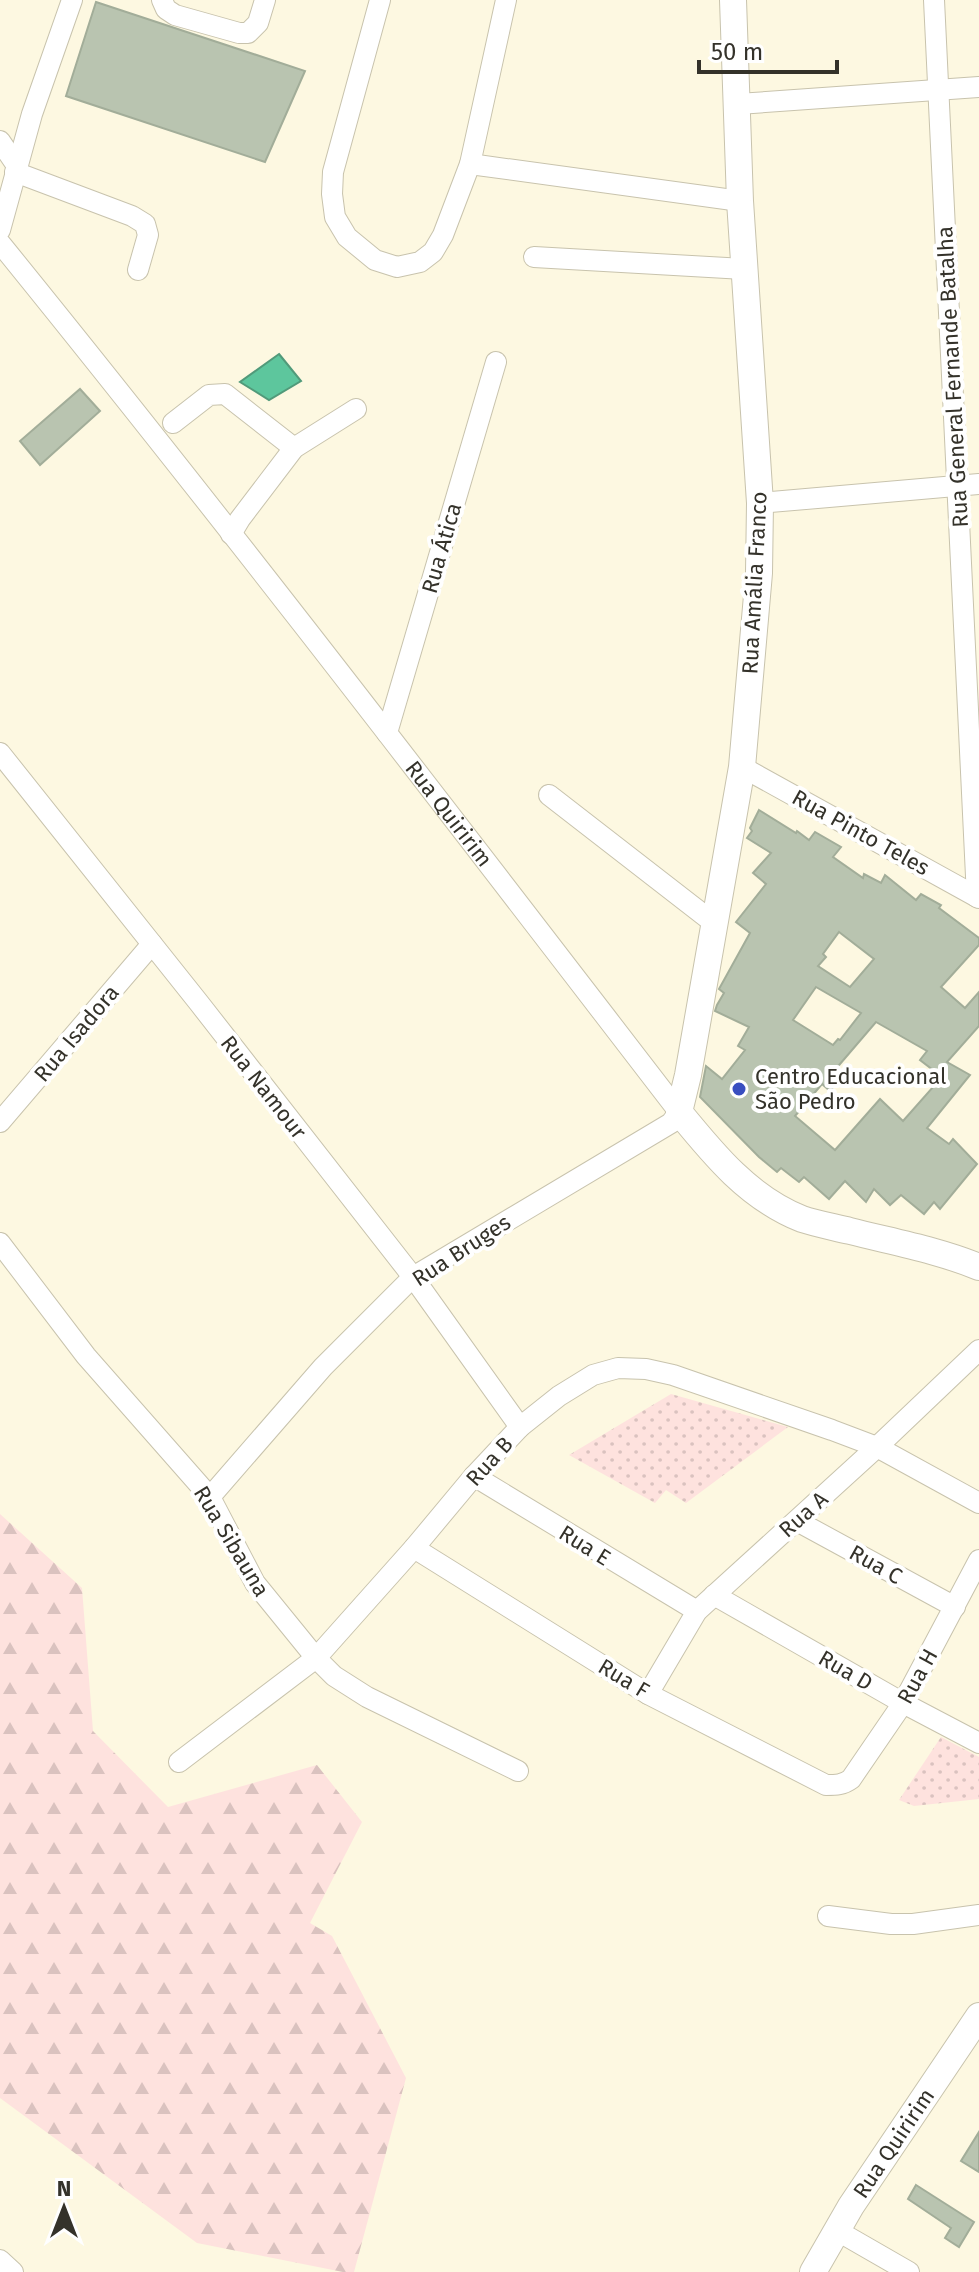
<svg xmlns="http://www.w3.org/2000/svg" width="979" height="2272" font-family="'Fira Sans',sans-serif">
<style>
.forest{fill:url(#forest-firs)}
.park{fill:url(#park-dots)}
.water{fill:#5dc69d;stroke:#519a7a;stroke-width:2}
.building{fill:#b9c4b0;stroke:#a2ad99;stroke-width:2;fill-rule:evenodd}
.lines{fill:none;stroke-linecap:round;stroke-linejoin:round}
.minor-casing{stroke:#c8c3ad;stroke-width:22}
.major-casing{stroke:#c8c3ad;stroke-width:28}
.minor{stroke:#fff;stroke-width:20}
.major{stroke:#fff;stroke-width:26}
.poi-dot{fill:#394ec0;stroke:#fff;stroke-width:3}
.labels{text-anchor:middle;stroke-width:8;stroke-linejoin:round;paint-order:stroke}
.street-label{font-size:22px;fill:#34322a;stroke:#fff}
.poi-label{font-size:22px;fill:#34322a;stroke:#fff;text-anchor:start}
</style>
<defs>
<pattern id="forest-firs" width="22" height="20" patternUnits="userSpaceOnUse" patternTransform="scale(2)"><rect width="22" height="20" fill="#fee2de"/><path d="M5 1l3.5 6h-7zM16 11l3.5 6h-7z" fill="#dac2bf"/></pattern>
<pattern id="park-dots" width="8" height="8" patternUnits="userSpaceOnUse" patternTransform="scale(2)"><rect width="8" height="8" fill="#fee2de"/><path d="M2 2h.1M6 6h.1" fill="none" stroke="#dac2bf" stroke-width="1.8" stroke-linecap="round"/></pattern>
</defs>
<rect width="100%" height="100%" fill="#fdf8e1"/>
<path class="forest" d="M0,1514l82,74 11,143 75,76 149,-42 45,57 -52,101 22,13 74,142 -52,194h-11l-146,-29 -197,-145z"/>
<path class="park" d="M671,1394l117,33 -102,76 -20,-13 -11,13 -86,-48z
M941,1737l38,20v42l-65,7 -15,-6z"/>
<path class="water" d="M279,354l22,27 -32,19 -29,-18z"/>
<path class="building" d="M96,2l209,69 -40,91 -199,-66z
M80,389l20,22 -60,54 -20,-24z
M759,810l37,23 1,-2 12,9 6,-8 26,15 -8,10 30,21 1,-4 17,9 4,-8 31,25 5,-6 20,11 -2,3 40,30v7l-38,42 24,21 14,-16v34l-32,36 23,13 -43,53 22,16 4,-5 24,25 -37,45 -6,-7 -10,12 -23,-19 -11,10 -16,-16 -8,13 -21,-21 -16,18 -25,-22 -5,5 -18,-14 -4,4 -18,-15 -59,-60 6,-31 16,13 23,-29 -7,-4 11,-19 -34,-16 2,-6 7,-12 -5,-4 31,-56 -14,-11 30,-38 -13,-11 18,-20 -24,-15 5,-7 -2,-3zM839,932l35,27 -24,28 -32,-21 8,-9 -3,-3zM816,987l45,26 -21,27 -2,-1 -5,6 -40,-25zM876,1022l51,29 -7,9 22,17 -39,44 -23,-22 -45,51 -40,-34 27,-32 8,7 11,-14 -7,-6z
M979,2132v40l-18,-11z
M916,2185l58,37 -15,25 -14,-9 6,-10 -43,-29z"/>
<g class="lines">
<defs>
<g id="minor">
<path d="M162,0l4,9 9,6 64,18h9l10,-10 7,-23"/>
<path d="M380,0l-47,172 -1,22 3,23 12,20 28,23 22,7 23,-5 13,-10 10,-17 27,-71 36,-164"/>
<path d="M934,0l43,897"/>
<path d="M738,104l241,-17"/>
<path d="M0,141l17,25"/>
<path d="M470,164l270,37"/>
<path d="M15,172l117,44 13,8 3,11 -10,35"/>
<path d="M0,230l32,-116 40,-114"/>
<path id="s1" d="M0,243c232,286 455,578 679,869l-8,11 -258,154 -90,90 -113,130"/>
<path d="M534,257l210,12"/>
<path d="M173,423l36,-28 16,-1 69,54"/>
<path d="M760,503l219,-19"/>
<path d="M231,534l9,-15 54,-71 62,-39"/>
<path d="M387,733l109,-371"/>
<path d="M0,753l199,250 214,274 107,150"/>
<path d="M742,767l237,131"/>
<path d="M549,795l165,128"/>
<path d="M0,1122l152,-178"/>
<path d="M0,1243l86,113 124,141 45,86 61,75 18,18 33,21 151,74"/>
<path d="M474,1476l223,135"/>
<path d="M797,1521l158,86"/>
<path d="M414,1548l234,146 178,91c10,0 17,0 25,-6l52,-76 76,-143"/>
<path d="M714,1595l189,108 76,40"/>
<path d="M648,1694l49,-83 180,-164 102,-97"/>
<path d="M179,1762l137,-104 98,-110 60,-72 46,-49 39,-31 34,-21 25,-7 28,1 27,6 159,55 45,17 102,56"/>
<path d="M828,1916l63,8h22l66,-9"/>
<path d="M836,2230l73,42"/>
<path d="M0,2260l13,12"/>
</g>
<g id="major">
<path d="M733,0l7,201 20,302 -1,70 -17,194 -54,308 -9,37c35,43 70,86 123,107 15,5 32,8 48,12 43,11 88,19 129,36"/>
<path id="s2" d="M813,2272l38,-66 128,-190"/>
</g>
</defs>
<use href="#minor" class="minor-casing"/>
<use href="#major" class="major-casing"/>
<use href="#minor" class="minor"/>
<use href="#major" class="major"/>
</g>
<circle class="poi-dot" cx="739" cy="1089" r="8"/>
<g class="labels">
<g class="street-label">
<text transform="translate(952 377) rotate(-93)" y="8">Rua General Fernande Batalha</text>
<text transform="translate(441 548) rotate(-74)" y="8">Rua Ática</text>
<text transform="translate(754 583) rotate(-87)" y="8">Rua Amália Franco</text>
<text dy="8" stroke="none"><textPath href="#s1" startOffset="726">Rua Quiririm</textPath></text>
<text transform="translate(861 832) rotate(29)" y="8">Rua Pinto Teles</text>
<text transform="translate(76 1033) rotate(-50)" y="8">Rua Isadora</text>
<text transform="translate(264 1087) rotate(52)" y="8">Rua Namour</text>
<text transform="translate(461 1250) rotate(-33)" y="8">Rua Bruges</text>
<text transform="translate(489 1461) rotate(-48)" y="8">Rua B</text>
<text transform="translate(803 1514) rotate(-42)" y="8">Rua A</text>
<text transform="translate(232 1541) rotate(59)" y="8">Rua Sibauna</text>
<text transform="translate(585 1545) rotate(32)" y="8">Rua E</text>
<text transform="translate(876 1564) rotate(29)" y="8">Rua C</text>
<text transform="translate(846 1670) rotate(30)" y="8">Rua D</text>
<text transform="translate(917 1676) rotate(-61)" y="8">Rua H</text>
<text transform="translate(624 1678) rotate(31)" y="8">Rua F</text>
<text dy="8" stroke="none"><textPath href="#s2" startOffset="152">Rua Quiririm</textPath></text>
</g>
<g class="poi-label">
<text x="755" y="1084">Centro Educacional<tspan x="755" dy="25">São Pedro</tspan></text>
</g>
</g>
<g transform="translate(64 2208)" stroke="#ffffff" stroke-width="6" paint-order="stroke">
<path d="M0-6L14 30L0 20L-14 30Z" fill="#34322a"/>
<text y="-12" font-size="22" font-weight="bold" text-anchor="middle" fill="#34322a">N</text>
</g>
<path d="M699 60v12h138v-12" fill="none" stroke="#34322a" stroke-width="4"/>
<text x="711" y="60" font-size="24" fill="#34322a" stroke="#ffffff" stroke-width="6" paint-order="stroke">50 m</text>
</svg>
